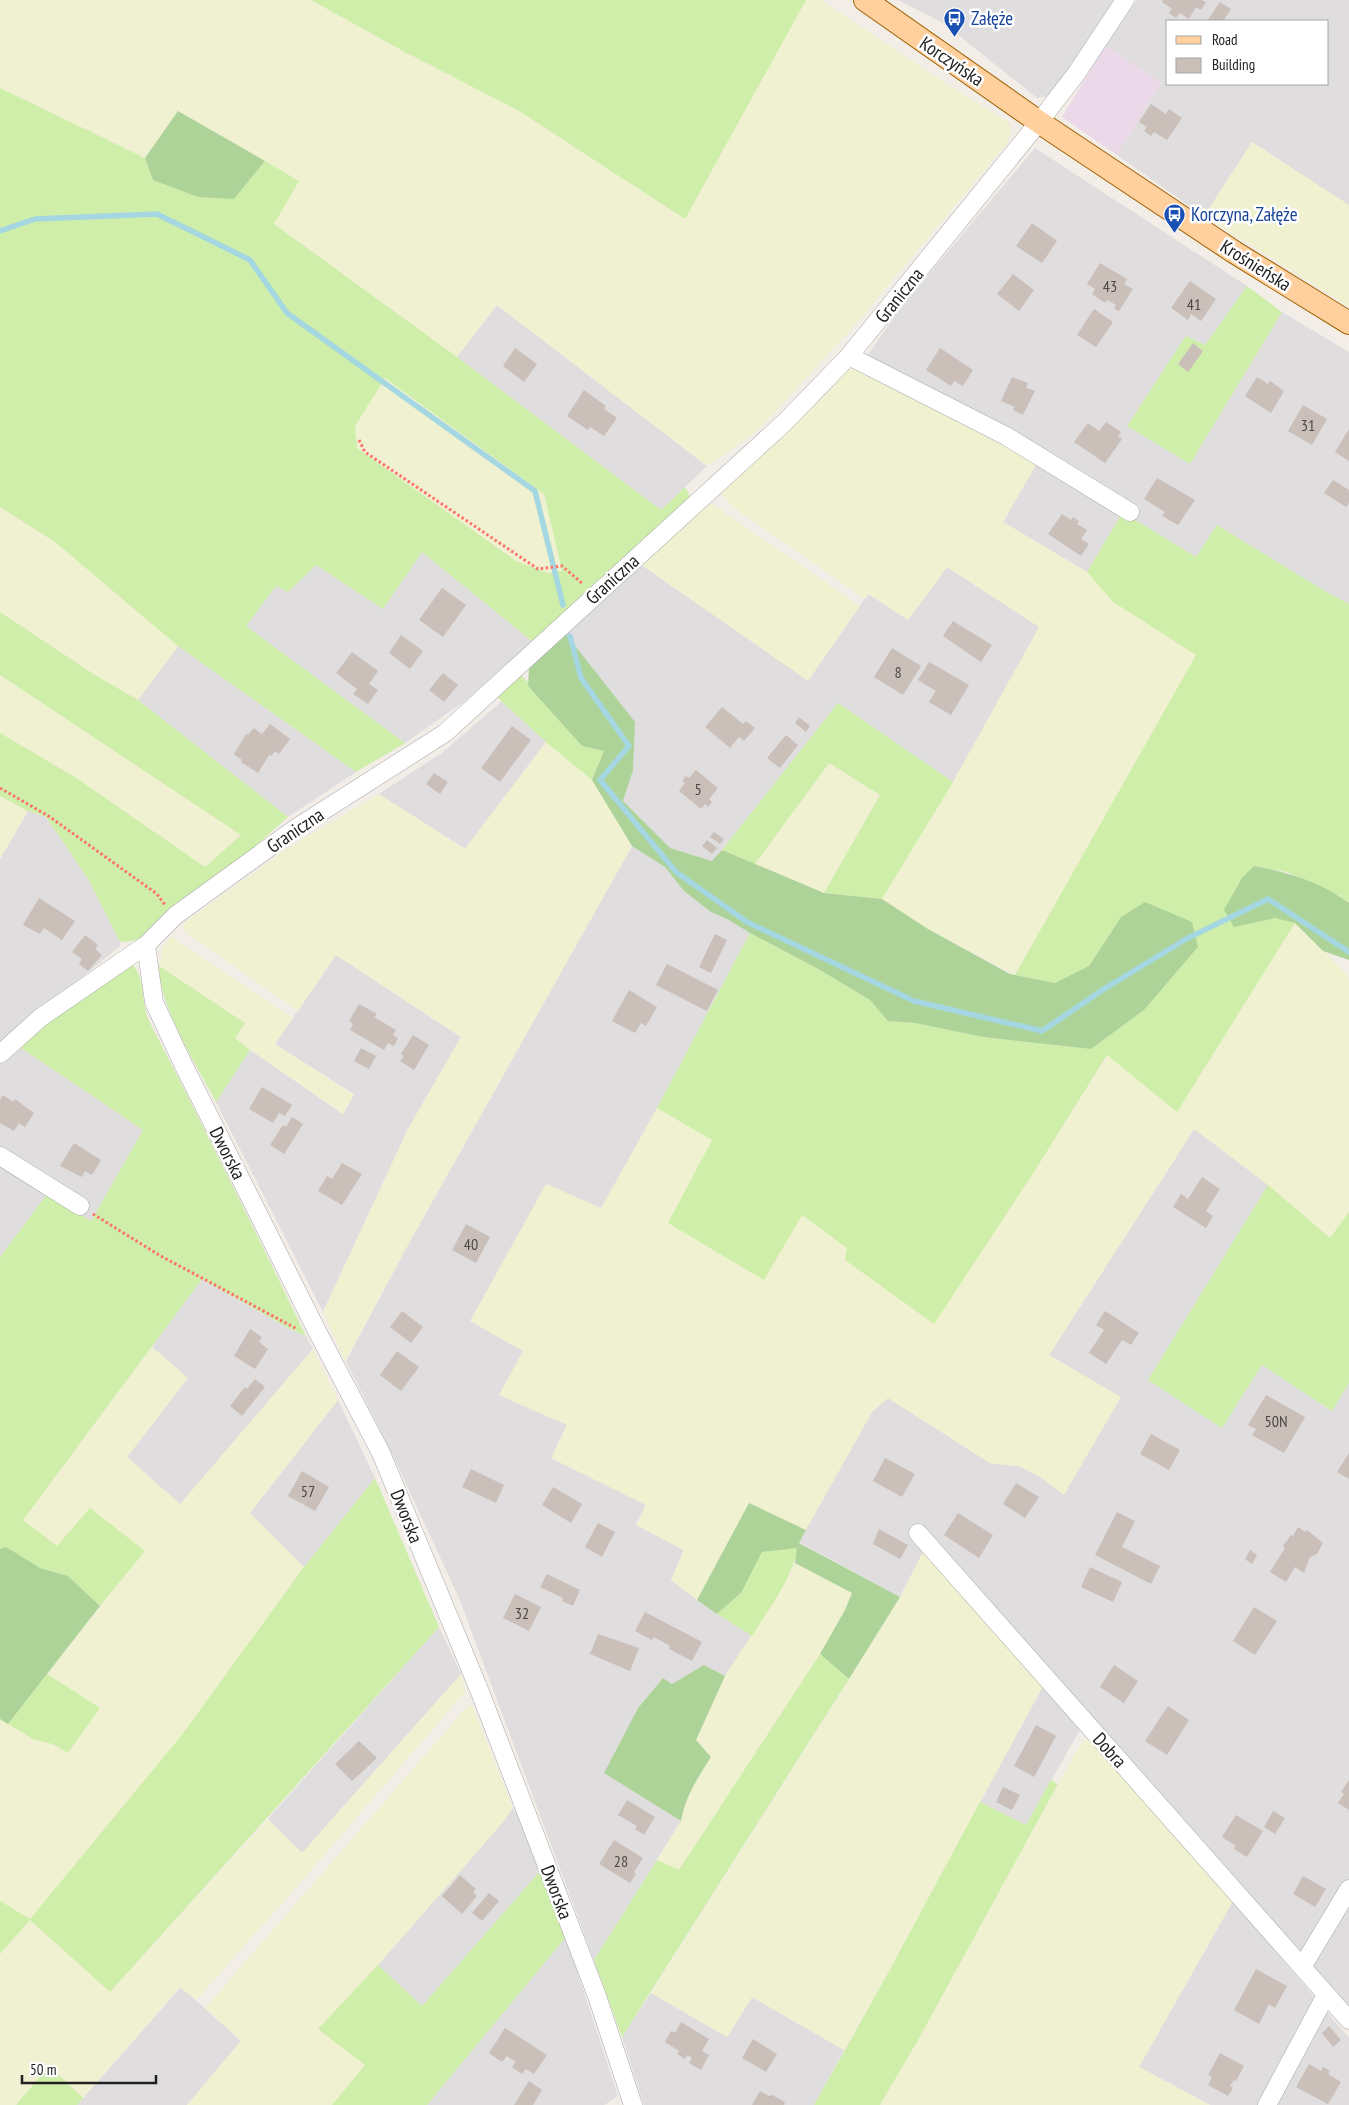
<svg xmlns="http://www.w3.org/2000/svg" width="1349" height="2105" font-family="'PT Sans Narrow',sans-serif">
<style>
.residential{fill:#dfddde;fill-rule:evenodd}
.industrial{fill:#ebd8e8}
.farmland{fill:#f0f1d1}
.grass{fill:#cfeeaa;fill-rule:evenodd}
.forest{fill:#add399}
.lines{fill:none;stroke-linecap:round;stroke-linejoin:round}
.stream{stroke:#a4d7e2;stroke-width:5.5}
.building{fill:#cabfb9}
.minor-casing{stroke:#a8a8a8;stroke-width:19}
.major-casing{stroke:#9d6100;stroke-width:24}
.path{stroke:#ff726a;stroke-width:3;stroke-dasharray:2.5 2.5;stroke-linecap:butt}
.minor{stroke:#fff;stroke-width:18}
.major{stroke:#ffd09e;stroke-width:22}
.labels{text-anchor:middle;stroke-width:5;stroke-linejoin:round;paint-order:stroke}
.number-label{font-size:16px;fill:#4b4847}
.transit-label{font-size:19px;fill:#164399;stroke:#fff;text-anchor:start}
.street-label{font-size:19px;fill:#212121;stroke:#fff}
</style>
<rect width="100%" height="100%" fill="#f2ede7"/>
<path class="residential" d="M898,0h219l-67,96 -13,2 -94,-75z
M1137,0h212v205l-97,-62 -48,73 -87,-61 44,-73 -56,-36zM1168,21h160v63h-160z
M1035,148l212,138 -42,59 -19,-9 4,128 92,-152 67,40v252l-26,-14 -127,-33 -59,-36 -16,-6 -34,57 -84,-50 41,-72 -171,-86 -5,-9 30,-44z
M497,305l141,108 69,53 -46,44 -204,-153z
M422,551l111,91 -67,58 -61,43 -160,-117 31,-40 12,6 28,-27 67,44z
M640,564l168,116 60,-86 40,26 39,-53 93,60 -87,155 -115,-79 -125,158 -43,-13 -47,-47 10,-31 -68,-137z
M178,646l118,84 60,42 -68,45 -150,-117z
M502,701l44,41 -81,107 -86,-55 64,-42z
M28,811l18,6 42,62 32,63v4l-120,99v-186z
M632,846l33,21 19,24 27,21 16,7 23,14 -107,202 -144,260 68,30 -16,33 95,47 -10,20 48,25 -13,30 26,20 55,36 -27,40 -21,-11 -32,19 -9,-6 -25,30 -34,65 77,48 -87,139 -135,-362 -63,-136 -50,-101 63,-118z
M336,955l125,82 -53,92 -85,183 -107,-210 34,-52 93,64 11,-20 -79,-50z
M18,1046l125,84 -52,91 -91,36v-195z
M1195,1128l73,57 -120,195 114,-15 69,46 18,-28v628l-133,-156 -286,-317 -30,59 -101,-55 73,-130 16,-14 102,65 29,3 23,12 22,17 -15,-140z
M202,1279l86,49 18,8 7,13 -133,156 -53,-48 61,-79 -36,-31z
M338,1400l37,78 -71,89 -54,-54z
M439,1627l22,47 -159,179 -34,-34z
M1043,1686l38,42 -55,97 -46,-23z
M513,1808l14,22 15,39 -120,138 -44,-42 126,-144z
M1233,1901l116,137v67h-139l-71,-38z
M566,1937l52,159 -14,9h-177z
M181,1987l60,54 -54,64h-110z
M651,1993l76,44 25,-40 92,53 -30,55h-170l-22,-68z"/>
<path class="industrial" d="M1105,46l56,36 -44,73 -55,-38z"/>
<path class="farmland" d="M0,0h311l92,51 116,60 166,108 121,-219h15l127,85 59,36 4,8 -3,13 -158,189 -94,101 -49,34 -210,-161 -40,52 -184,-134 25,-43 -120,-69 -33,47 -145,-70z
M1252,142l97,63v102l-145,-91z
M847,369l14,1 155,79 20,16 -33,57 84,50 26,29 84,54 -182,320 -87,-46 -46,-30 71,-117 86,-155 -92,-60 -39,53 -39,-26 -4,5 -131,-91 -14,-16z
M385,378l159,116 18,77 -14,2 -32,-12 -159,-113 -2,-22z
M711,503l149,103 -52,75 -168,-117z
M0,507l55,35 123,104 -40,54 -43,-25 -95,-63z
M0,675l42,26 199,134 -36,32 -130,-90 -75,-44z
M546,742l46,38 40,66 -223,397 -64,118 -22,-49 85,-183 53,-92 -125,-82 -38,56 -113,-79 -3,-8 106,-76 91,-54 86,55z
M829,763l51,32 -56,98 -69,-29z
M0,796l28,15 -28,48z
M1295,923l51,50 3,6v233l-19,26 -62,-53 -74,-56 -145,226 72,42 -57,98 -22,-17 -23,-12 -29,-3 -102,-65 -16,14 -66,118 -57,-27 -52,97 -26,-20 13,-30 -48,-25 10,-20 -95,-47 16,-33 -68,-30 24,-44 -53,-30 76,-137 55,24 56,-100 56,32 -45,83 133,-8 47,33 186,-76 74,-117 69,57z
M171,936l122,82 -18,26 79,51 -11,19 -108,-75 10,-16 -86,-57 4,-19z
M152,1347l36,31 -61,79 53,47 133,-155 25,51 -88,113 54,54 -123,169 -71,256 158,-173 34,34 159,-179 4,18 -170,197 -99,111 -16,-13 -97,111 -34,-32 -33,39h-16v-151l30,-34 -30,-19v-182l33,20 19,5 16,9 32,-45 -53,-34 98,-123 -88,-5 -34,-26z
M923,1552l120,134 -156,289 -43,75 -92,-53 -25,40 -76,-44 180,-284 69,-112z
M795,1563l57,30 -7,17 -25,44 -141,216 -22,-10 24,-39 2,-15 12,-24 16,-25 -15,-17 29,-64 65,-101z
M472,1705l41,103 -9,13 -126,144 -59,63 46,37 -33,40h-145l54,-64 -36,-33 260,-299z
M1091,1739l142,162 -94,166 71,38h-330l38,-65 164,-299z"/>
<path class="grass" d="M311,0h495l-121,219 -166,-108 -116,-60z
M0,88l145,70 8,22 81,19 31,-38 34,20 -25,43 183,133 204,153 24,-23 6,11 -105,93 -53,51 -111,-90 -39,57 -67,-44 -28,27 -12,-6 -30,40 159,117 -49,29 -178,-126 -123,-104 -55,-35zM385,378l159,116 18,77 -14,2 -32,-12 -159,-113 -2,-22z
M1247,286l35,26 -92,152 -63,-38 59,-90 19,9z
M1121,515l16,6 59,36 21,-32 106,65 26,14v299l-11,-8 -51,-23 -33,-6 22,52 19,5 -118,189 -70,-57 -73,117 -100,152 -89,-64 2,-12 -45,-33 -38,65 -96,-57 44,-83 -55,-32 93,-175 70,37 50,30 18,21 27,2 68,14 108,12 53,-39 54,-63 -77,-30 -32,49 -34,17 -40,-8 181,-320 -84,-54 -25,-29z
M0,612l95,63 43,25 150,117 -36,32 -91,68 -22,23 -19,2 -32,-63 -42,-62 -18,-6 -28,-15v-63l75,44 130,90 36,-32 -241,-160z
M517,675l5,1 6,6v4l54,60 22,5 -12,29 -46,-38 -50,-46z
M838,703l115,79 -71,117 -58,-6 56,-98 -51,-32 -74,101 -33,-14z
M122,965l12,1c12,16 7,40 16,57 54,104 105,208 156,313l-18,-8 -86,-49 -179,241 34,26 33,-38 55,43 -45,55 -32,-30 -28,-8 -34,-20 -6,1v-292l48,-64 43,28 52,-91 -125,-84z
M159,966l86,57 -10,15 15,12 -34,52c-20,-38 -56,-93 -57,-136z
M1268,1185l62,53 19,-26v171l-17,28 -70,-46 -40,63 -74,-48z
M375,1478l64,149 -329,365 -80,-72 -30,34v-53l30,18 151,-183 123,-169z
M798,1547c-6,33 -29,61 -46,89l-35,-22 24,-21 21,-41z
M820,1654l29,25 -227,358 -28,-77 63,-100 22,10z
M47,1674l53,34 -32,45 -16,-9 -19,-5 -25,-15z
M1051,1780l7,4 -140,256 -38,65h-66l73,-130 93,-173 46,23z
M542,1869l24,68 -139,168h-95l33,-40 -47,-36 60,-64 44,41z
M49,2066l34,32 -6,7h-61z"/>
<path class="forest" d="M178,111l87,50 -31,38 -36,-2 -45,-17 -8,-22z
M565,633l70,89 -2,48 -10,31 47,47 42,13 10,-11 102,43 58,6 46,30 82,45 45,9 34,-17 32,-49 24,-15 47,20 6,25 -54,63 -53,39 -108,-12 -68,-14 -27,-2 -18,-21 -50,-30 -70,-37 -23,-14 -16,-7 -27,-21 -19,-24 -33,-21 -40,-66 12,-29 -22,-5 -54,-60 1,-18z
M1254,866c34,6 67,16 95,37v57l-26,-9 -28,-28 -20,-5 -41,9 -10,-17 18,-32z
M749,1503l57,27 -7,13 101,54 -51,82 -29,-25 25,-44 7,-17 -57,-30 2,-15 -35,4 -21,41 -24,21 -20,-14z
M6,1547l34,21 28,8 32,30 -92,118 -8,-5v-170z
M704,1665l21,11 -29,64 15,17c-13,20 -26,40 -30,64l-77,-48 34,-65 25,-30 9,6z"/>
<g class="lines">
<path class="stream" d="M0,231l35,-12 122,-5 93,46 37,53 248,178 28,114
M570,636l11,42 48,68 -29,34 76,92 71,50 167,79 128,30 62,-42 82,-50 82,-40 81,53"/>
</g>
<path class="building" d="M1163,0h39l4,2 -5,8 -5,-3 -7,12 -9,-6 -4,5 -7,-5 3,-4 -10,-7z
M1220,2l11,7 -7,11 1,1h-18z
M1151,104l15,10 3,-5 13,9 -15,22 -13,-8 -3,4 -7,-5 3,-4 -8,-5z
M1032,223l25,18 -15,22 -26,-17z
M1100,263l27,16 -3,5 9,5 -14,22 -5,-3 2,-3 -9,-5 -2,3 -13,-9 3,-5 -8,-5z
M1013,274l21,16 -15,21 -22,-17z
M1190,281l26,18 -15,22 -10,-7 -3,6 -17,-12z
M1094,309l19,13 -17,25 -19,-12z
M1193,343l10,8 -15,21 -10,-8z
M515,348l22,16 -13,18 -21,-16z
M940,348l33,22 -10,16 -9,-5 -3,5 -25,-16z
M1012,377l16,6 -2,5 9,3 -12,24 -10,-5 2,-3 -14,-6z
M1257,377l11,7 2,-3 14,10 -13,22 -26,-17z
M584,390l22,16 -2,3 13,9 -13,18 -14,-9 -2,3 -21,-14z
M1303,405l24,14 -15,26 -24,-14z
M1106,422l15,10 -3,4 4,3 -17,24 -31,-21 14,-19 11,8z
M1349,429v32l-14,-9z
M1157,478l38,22 -17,25 -16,-9 3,-4 -21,-13z
M1333,480l16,10v13l-3,4 -22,-14z
M1062,514l9,6 2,-3 6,4 -2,3 10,6 -6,9 8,5 -8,12 -33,-22z
M442,588l24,17 -23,32 -24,-17z
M953,621l39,24 -11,17 -38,-26z
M401,635l22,16 -13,18 -21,-16z
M892,648l29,18 -18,29 -29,-18z
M352,652l26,19 -9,13 9,6 -10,14 -15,-10 4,-5 -21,-16z
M929,662l40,23 -18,30 -22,-13 7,-11 -18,-11z
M443,673l15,12 -14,17 -15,-12z
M722,707l21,17 3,-3 9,7 -11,13 -5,-4 -9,11 -25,-21z
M799,717l11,9 -4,6 -11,-9z
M270,724l20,15 -11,15 -4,-3 -4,5 -2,-1 -11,18 -17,-11 1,-2 -8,-6 12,-20 2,1 6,-7 8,6z
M512,726l19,14 -31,42 -19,-14z
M786,735l12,10 -18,23 -13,-10z
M696,770l22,18 -9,11 3,3 -4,5 -3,-3 -4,5 -22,-18 6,-8 -3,-2 4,-5 3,2z
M434,773l14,9 -8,12 -14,-10z
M714,832l10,7 -4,5 -10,-7z
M707,840l10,8 -5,6 -10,-8z
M39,898l36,23 -13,19 -18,-12 -4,6 -17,-9z
M715,934l12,6 -16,33 -12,-6z
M85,935l13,10 -3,4 7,6 -14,16 -9,-7 3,-5 -10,-7z
M667,964l51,26 -11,21 -51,-26z
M629,990l28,17 -11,19 -5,-3 -6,10 -23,-12z
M359,1004l18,10 -3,3 22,13 -3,5 5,3 -4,8 -6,-3 -4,7 -34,-20 3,-6 -4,-3z
M413,1035l16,10 -15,25 -14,-9 4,-5 -3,-2z
M361,1048l15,8 -7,13 -15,-8z
M262,1087l30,18 -7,11 -6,-3 -6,10 -24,-14z
M3,1095l10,7 2,-3 19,14 -9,14 -6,-4 -5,8 -14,-8v-23z
M292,1117l11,7 -19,30 -14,-9 13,-20 3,2z
M74,1143l27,17 -9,15 -7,-4 -3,6 -22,-11z
M342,1163l20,11 -20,31 -24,-14 9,-15 5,3z
M1202,1177l18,12 -14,22 7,5 -7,12 -33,-21 8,-13 7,5z
M466,1224l24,13 -14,26 -24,-13z
M402,1311l21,16 -12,16 -21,-16z
M1105,1311l34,22 -8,12 -9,-5 -16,24 -17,-11 15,-23 -8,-5z
M250,1329l12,8 -3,5 9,7 -13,20 -21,-13z
M397,1351l22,16 -18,24 -21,-16z
M255,1379l10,8 -23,29 -12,-10 15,-19 2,2z
M1266,1395l39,22 -21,36 -32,-18 4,-6 -8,-4z
M1151,1434l29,16 -11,20 -29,-16z
M1349,1453v26l-12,-7z
M885,1458l30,16 -13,23 -29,-16z
M471,1469l33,16 -8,18 -34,-16z
M302,1471l27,16 -14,24 -27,-15z
M1016,1483l23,14 -14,21 -22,-14z
M553,1487l29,17 -11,19 -29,-18z
M1117,1512l18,9 -13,26 38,19 -9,18 -56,-29z
M958,1513l35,22 -14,23 -35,-23z
M598,1523l17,9 -13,25 -17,-10z
M1298,1527l7,5 2,-2 16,13 -6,11 -7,3 -6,16 -9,-6 -9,15 -16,-10 15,-24 -2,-2 8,-11 2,1z
M879,1529l29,16 -8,14 -27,-15z
M1250,1550l7,5 -5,9 -7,-5z
M1090,1567l32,15 -9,20 -32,-15z
M547,1574l33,16 -7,16 -11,-5 1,-3 -23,-11z
M515,1594l26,13 -12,24 -26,-13z
M1254,1607l23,14 -22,34 -22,-14z
M645,1612l57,30 -10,19 -23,-12 1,-3 -16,-9 -2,3 -17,-9z
M598,1634l41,14 -9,23 -40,-17z
M1114,1665l24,16 -14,22 -24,-16z
M1168,1706l21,14 -22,35 -22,-14z
M1036,1725l20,11 -22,41 -20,-11z
M359,1741l18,17 -25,23 -17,-17z
M1349,1780v30l-11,-7 6,-9 -3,-2z
M1003,1787l17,8 -8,15 -16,-8z
M627,1800l28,17 -11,18 -9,-6 2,-3 -19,-11z
M1273,1811l12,7 -10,16 -11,-7z
M1236,1815l27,16 -16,26 -13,-8 2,-3 -14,-9z
M614,1840l29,18 -9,14 2,2 -6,9 -31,-19z
M460,1875l16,14 -3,3 4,4 -15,18 -20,-18z
M1303,1876l23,13 -11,18 -22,-13z
M489,1893l10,8 -17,20 -10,-8z
M1256,1969l31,17 -12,22 -6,-4 -10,20 -25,-14z
M681,2022l28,17 -7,12 7,4 -8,15 -12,-7 3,-5 -5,-3 -2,4 -8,-5 2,-3 -14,-9 6,-11 4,2z
M1329,2026l12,14 -8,7 -11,-14z
M505,2028l42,27 -13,19 -8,-5 -4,5 -10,-7 4,-5 -9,-6 -5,6 -13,-9z
M753,2039l24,15 -11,18 -24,-14z
M1220,2053l24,13 -8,15 -2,-1 -4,6 3,2 -5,8 -20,-11 4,-8 -4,-2z
M1309,2064l12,7 2,-4 7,4 -2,3 13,8 -13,22 -32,-17z
M529,2081l13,9 -9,15h-19z
M760,2091l9,5 3,-1 13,7 -1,3h-32z"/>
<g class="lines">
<defs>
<path id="minor" d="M849,356l157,80 124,76
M146,945l8,57 29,62 134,267 64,122 99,239 117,304 36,109
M0,1054l40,-36 106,-73 30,-30 120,-87 149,-95 340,-311 64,-66 190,-234 37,-48 49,-74
M0,1156l80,50
M918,1533l431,487
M1302,1967l47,-78
M1267,2105l59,-110"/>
<path id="major" d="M865,0l174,122 195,130 115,71"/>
</defs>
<use href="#minor" class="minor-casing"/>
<use href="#major" class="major-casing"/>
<path class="path" d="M359,440l6,12 173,117 24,-3 21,18
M0,788l50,29 107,77 8,11
M93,1214l66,41 138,74"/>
<use href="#minor" class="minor"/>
<use href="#major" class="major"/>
</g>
<defs>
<symbol id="bus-pin" viewBox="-11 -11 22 30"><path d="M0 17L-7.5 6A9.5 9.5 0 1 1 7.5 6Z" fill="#1a4fb4" stroke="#fff"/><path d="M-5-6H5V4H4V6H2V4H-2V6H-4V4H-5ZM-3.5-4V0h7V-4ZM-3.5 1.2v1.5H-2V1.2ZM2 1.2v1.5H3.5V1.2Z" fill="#fff"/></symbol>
</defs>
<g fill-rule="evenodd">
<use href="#bus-pin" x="942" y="6" width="25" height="34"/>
<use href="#bus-pin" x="1162" y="202" width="25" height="34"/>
</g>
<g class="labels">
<g class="number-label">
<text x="1110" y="292">43</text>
<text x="1194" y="310">41</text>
<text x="1308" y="431">31</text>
<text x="898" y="678">8</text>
<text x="698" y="795">5</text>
<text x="471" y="1250">40</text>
<text x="1276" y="1427">50N</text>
<text x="308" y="1497">57</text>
<text x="522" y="1619">32</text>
<text x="621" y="1867">28</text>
</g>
<g class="transit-label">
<text x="971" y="25">Załęże</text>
<text x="1191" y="221">Korczyna, Załęże</text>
</g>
<g class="street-label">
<text transform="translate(952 61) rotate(34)" y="7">Korczyńska</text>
<text transform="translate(1256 265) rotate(32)" y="7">Krośnieńska</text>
<text transform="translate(899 295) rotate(-51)" y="7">Graniczna</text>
<text transform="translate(612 579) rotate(-42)" y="7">Graniczna</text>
<text transform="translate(295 830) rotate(-34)" y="7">Graniczna</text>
<text transform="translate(228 1153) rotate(63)" y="7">Dworska</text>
<text transform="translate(407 1516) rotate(68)" y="7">Dworska</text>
<text transform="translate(1110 1750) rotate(48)" y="7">Dobra</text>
<text transform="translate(557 1892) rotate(69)" y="7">Dworska</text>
</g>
</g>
<rect x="1166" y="20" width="162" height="65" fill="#ffffff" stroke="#a6a6a6"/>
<rect x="1176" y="36" width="25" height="8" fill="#ffd09e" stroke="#a6a6a6"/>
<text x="1212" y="45" font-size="15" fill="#212121">Road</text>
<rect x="1176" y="58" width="25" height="15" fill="#cabfb9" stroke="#a6a6a6"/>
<text x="1212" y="70" font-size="15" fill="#212121">Building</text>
<path d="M22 2075v8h134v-8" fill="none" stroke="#212121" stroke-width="2.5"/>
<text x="30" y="2075" font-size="15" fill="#212121" stroke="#ffffff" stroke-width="4" paint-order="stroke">50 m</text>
</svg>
